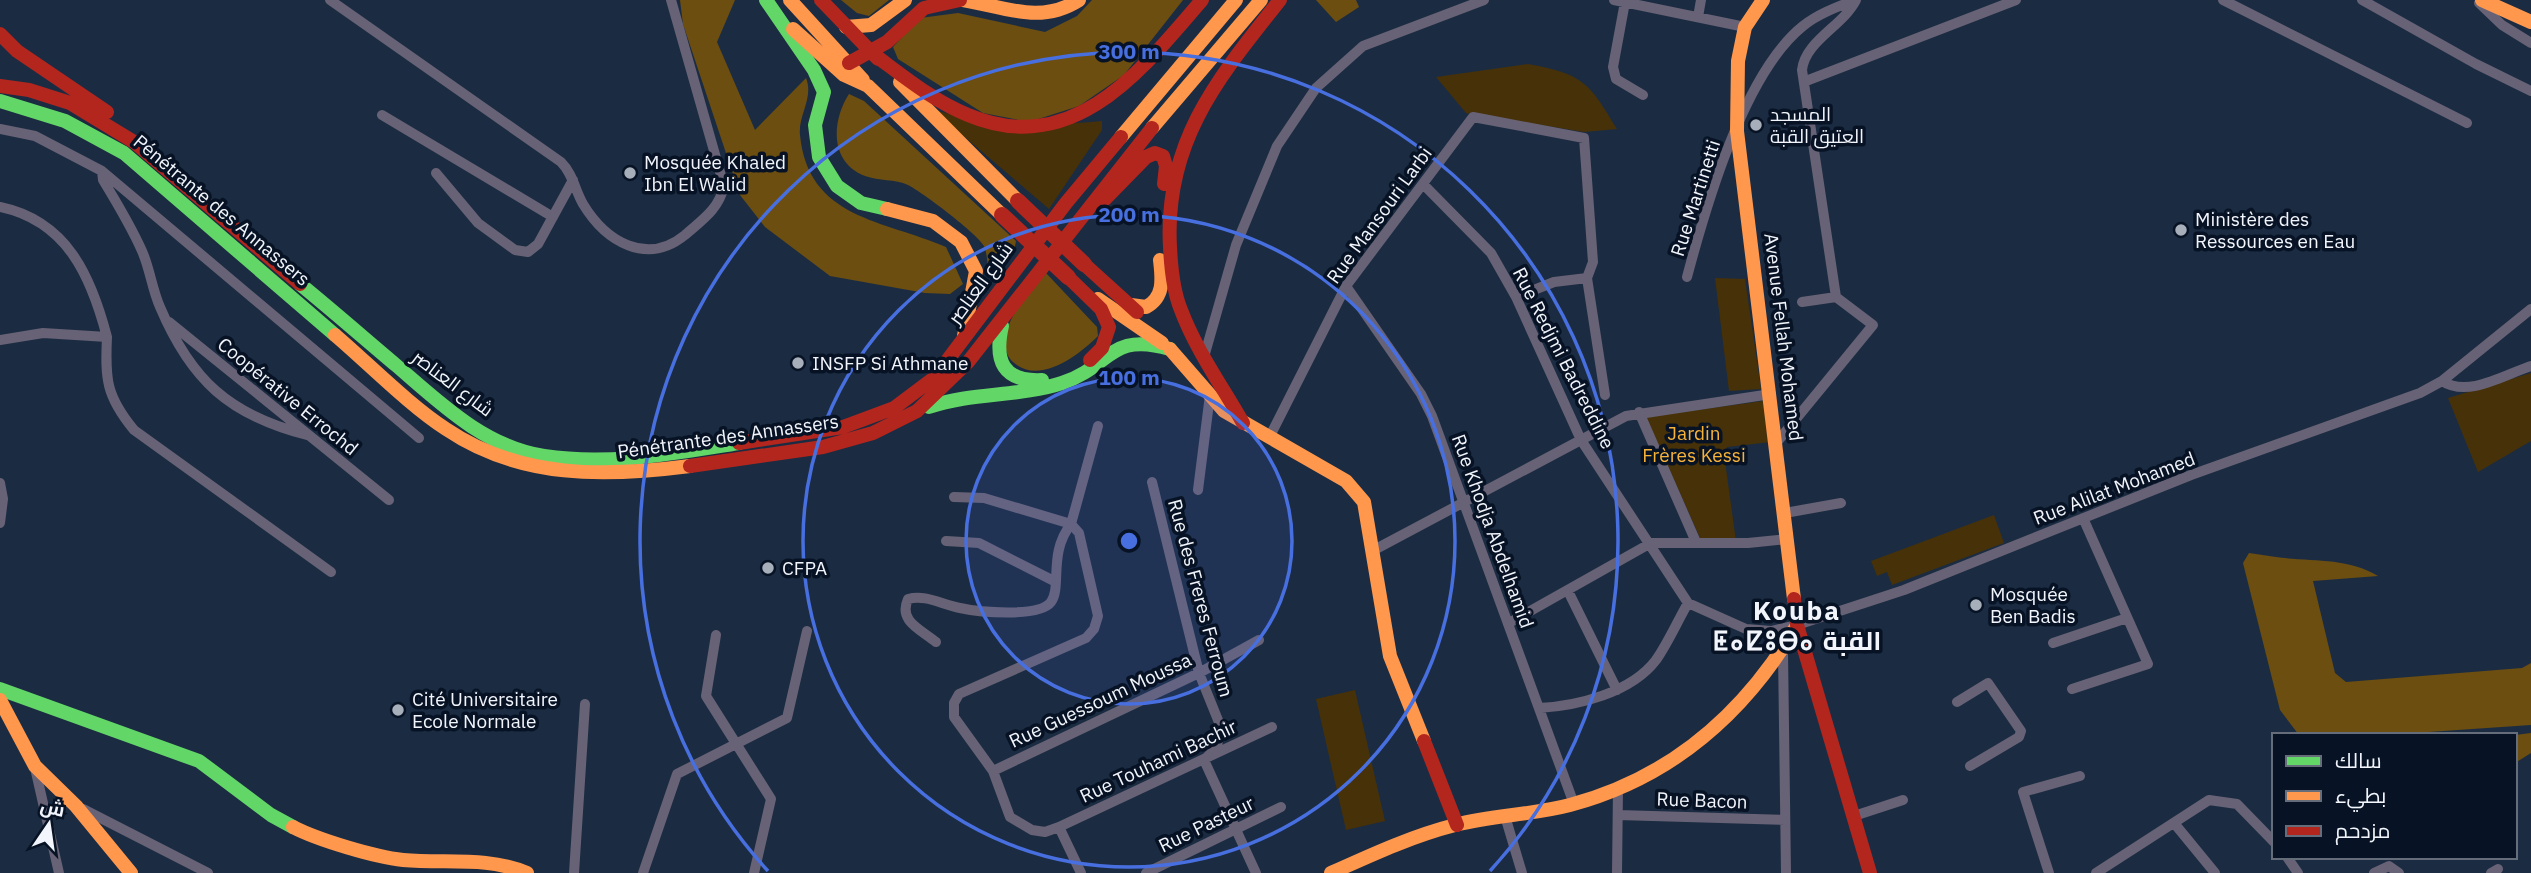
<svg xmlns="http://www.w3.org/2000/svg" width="2531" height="873" font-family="'IBM Plex Sans',Cairo,'Noto Sans Tifinagh',sans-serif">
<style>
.green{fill:#463109}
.forest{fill:#6c4e10}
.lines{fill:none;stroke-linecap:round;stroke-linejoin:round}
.street{stroke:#686276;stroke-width:10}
.fast{stroke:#63d668;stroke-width:14}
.slow{stroke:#ff974d;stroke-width:14}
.jam{stroke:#b3261e;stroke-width:14}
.jam-bridge{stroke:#b3261e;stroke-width:16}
.ring{fill:none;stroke:#486fdf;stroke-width:3.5}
.poi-dot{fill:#a7afba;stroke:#071325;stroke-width:2.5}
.labels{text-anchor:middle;stroke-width:7;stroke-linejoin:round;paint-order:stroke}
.poi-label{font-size:19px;fill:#f2f5fb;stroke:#071325;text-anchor:start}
.street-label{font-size:19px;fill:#f2f5fb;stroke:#071325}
.park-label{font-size:19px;fill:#f7b239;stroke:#071325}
.district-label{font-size:26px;font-weight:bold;letter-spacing:2px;fill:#f2f5fb;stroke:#071325}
.centre{fill:#486fdf;stroke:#071325;stroke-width:3.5}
.ring-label{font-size:21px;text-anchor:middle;font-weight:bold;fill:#486fdf;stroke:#071325;stroke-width:7;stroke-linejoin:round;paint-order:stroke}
</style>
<rect width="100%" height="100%" fill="#1b2c42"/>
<path class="green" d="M1528,64c55,10 61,18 89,65l-33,3 -118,-19 -30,-36z
M932,109c42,15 125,17 170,12v9l-53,79z
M1715,278l30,1 16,110 -32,2z
M2531,373v68l-53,31 -30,-74z
M1763,401l8,41 -44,5 -3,7 12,87 -36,-3 -54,-121z
M1994,515l10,28 -112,42 -5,-13 -10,4 -6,-15z
M1355,690l30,131 -39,9 -30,-131z"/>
<path class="forest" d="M680,0h55l-18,42 38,88 51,-52c8,20 -8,37 -6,57 8,84 84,85 146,112l17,37 -13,10 -25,-1 -95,-17 -65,-49 -25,-32 -57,-171z
M841,0h48l-20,16 -12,-3z
M1092,0h91l-59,75 -45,31 -50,16 -46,-9 -85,-54 -5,-12 27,-29 38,-5 87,19 32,-16z
M1316,0h40l3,7 -23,15z
M849,94l15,7 152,140 -2,10 -26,16c-1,-7 -1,-14 -4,-21 -6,-12 -62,-54 -76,-61 -13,-6 -29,-4 -43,-9 -35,-13 -34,-54 -16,-82z
M1046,273l51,54 1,9c-19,19 -59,50 -85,26 -5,-4 -8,-12 -8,-19 0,-26 26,-52 41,-70z
M2249,553c9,1 18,3 27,4 36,5 71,0 102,19l-65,5 22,92 11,9 176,-14 9,-5v62l-147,10h-85l-19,-25 -37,-147z
M2531,733v20l-16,10v-28z"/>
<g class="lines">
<path class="street" d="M330,0l231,162c12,12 14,28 22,42 23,38 64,62 102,31 17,-15 34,-26 39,-49l-53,-186
M1614,0l131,27
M2223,0l244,123
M2362,0l114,64 55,27
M1625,2l-12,65 3,12 27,16
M2479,3l23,22 29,18
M1698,17l3,-17
M1806,81l210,-81
M382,115l171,102
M0,129l35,7 67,35 317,267
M102,171l1,9c14,23 28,46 39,71 8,18 10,38 18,56 31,73 69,108 147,128
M436,173l42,50 37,27 13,2 10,-8 35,-64
M1423,184l68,69 25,44 65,143 107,163 58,26 25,2 26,-6 107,-35 287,-115 229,-82 22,-12 89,-72
M0,207c67,14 91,69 107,130l-64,-4 -43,7
M1687,277c19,-71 57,-204 116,-251 15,-12 34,-19 52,-26
M1346,286l75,108 11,22 142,388
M1516,297l38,-15 33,-4
M1802,302l34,-5
M169,322l220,178
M107,337c-2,42 -1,59 27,93l197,142
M1204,357l32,-112 41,-99 39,-58 47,-42 121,-46
M2442,381c26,17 62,-6 89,-15
M1639,412l57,130
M1269,438l77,-152 127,-169 111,21 9,124 -6,16 18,117
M1777,442l96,-117 -37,-28 -34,-227c3,-29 41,-44 54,-70
M1152,482l47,191 21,52 -3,22 -13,13 52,113
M0,483l3,16 -3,24
M1198,490l12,-95
M954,497l30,1 87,26 27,-98
M1785,513l56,-10
M946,541l33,2 75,38
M1374,550l252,-134 145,-22
M1568,591l49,99
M1509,623l142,-80h97l40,-4
M716,635l-10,61 65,103 -17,74
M936,642c-16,-13 -38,-21 -28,-43 18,-5 34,6 52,9 18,4 79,10 91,-6 11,-15 -3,-49 20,-78l8,9 19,83 -4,13 -8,9 -127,56 -5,9v14l39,54 17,46 22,13 13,2 14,-5 22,46
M2053,643l74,-25
M1783,652l3,221
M2072,689l76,-25 -65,-146
M1957,702l31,-19 33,48 -2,6 -49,29
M1539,708c38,-2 92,-15 117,-48 12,-17 21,-38 32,-57
M35,768l24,105
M993,771l206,-98 60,-33
M83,809l125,64
M1618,815l167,5
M1505,816l17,57
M1854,816l49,-16
M2174,823l41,50
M1059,827l213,-100
M2287,857l11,16
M574,873l11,-169
M643,873l34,-99 110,-56 20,-87
M1146,873l135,-66
M1617,873l1,-85
M2049,873l-26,-81 57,-16
M2096,873l113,-73 28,4 37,38
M2374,873l15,-7 10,7
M2491,873l7,-4"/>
<path class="fast" d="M766,0l48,70 10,22 -9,33 4,32 18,29 24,17 26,6
M0,101l65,20 59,32 211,182
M300,284c33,27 65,55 97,82 44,38 88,81 147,90 66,10 131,-3 195,-13
M1002,326c-8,35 1,56 40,54
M929,407c43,-15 90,-10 133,-24 49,-16 47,-52 108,-34
M0,689l199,72 72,54 22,12"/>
<path class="slow" d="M790,0l73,80
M963,0c42,7 77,25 116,0
M1763,0l-18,27 -7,34 -1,70 57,468
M2482,0l49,22
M846,27l25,-2 34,-25
M793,29l51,46 24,11 134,129
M900,82l118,119
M1152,128l109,-128
M1121,137l115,-137
M887,209l46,12 28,21 15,29 -12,65
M1098,299l64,44
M1131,305l15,2c19,-10 16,-29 14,-47
M335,335c34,29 74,70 111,94 74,50 159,48 244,37
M1170,349l54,62 122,70 18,21 26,154 34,85
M0,700l35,66 41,40 55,67
M293,827c25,13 82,30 110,33 43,4 83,-4 124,13
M1331,873c40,-18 81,-37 124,-48 38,-10 77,-10 115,-20 101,-27 175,-92 227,-180"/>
<path class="jam" d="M821,0l57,59
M0,34l17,17 90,61
M869,51c32,23 62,49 99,64 105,44 173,-44 234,-115
M849,63l38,-21 37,-34 36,-8
M0,86l29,4 41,13 64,39 166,142
M1105,199l41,-42 9,-4 8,3 3,10 -2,18
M1084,264l53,48
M1068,277l33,32 8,18 -7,21 -12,12
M1243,423c-21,-37 -47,-73 -62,-113 -8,-19 -10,-42 -11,-63 -6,-105 48,-169 110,-247
M739,443l104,-16 51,-19 40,-30 132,-175 55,-66
M690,466l133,-19 50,-14 44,-22 51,-49 184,-234
M1794,599l3,26 73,248
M1424,741l33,84"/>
<path class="jam-bridge" d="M1018,201l66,63
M1002,215l66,62"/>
</g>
<circle cx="1129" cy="541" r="163" fill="#486fdf" fill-opacity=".12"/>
<g class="ring">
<circle cx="1129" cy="541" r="163"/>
<circle cx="1129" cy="541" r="326"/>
<path d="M768 871A489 489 0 1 1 1490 871"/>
</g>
<g class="poi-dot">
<circle cx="1756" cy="125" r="7"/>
<circle cx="630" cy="173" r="7"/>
<circle cx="2181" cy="230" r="7"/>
<circle cx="798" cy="363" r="7"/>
<circle cx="768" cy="568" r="7"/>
<circle cx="1976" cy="605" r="7"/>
<circle cx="398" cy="710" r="7"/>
</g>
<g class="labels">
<g class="poi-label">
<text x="1770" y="121">المسجد<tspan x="1770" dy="22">العتيق القبة</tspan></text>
<text x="644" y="169">Mosquée Khaled<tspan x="644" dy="22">Ibn El Walid</tspan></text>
<text x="2195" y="226">Ministère des<tspan x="2195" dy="22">Ressources en Eau</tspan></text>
<text x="812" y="370">INSFP Si Athmane</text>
<text x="782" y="575">CFPA</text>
<text x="1990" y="601">Mosquée<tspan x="1990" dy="22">Ben Badis</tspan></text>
<text x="412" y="706">Cité Universitaire<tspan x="412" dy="22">Ecole Normale</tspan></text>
</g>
<g class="street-label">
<text transform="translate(1695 198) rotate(-72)" y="7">Rue Martinetti</text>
<text transform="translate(222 210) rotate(40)" y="7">Pénétrante des Annassers</text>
<text transform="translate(1379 215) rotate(-54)" y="7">Rue Mansouri Larbi</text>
<text transform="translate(980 283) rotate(-54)" y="7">شارع العناصر</text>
<text transform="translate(1784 337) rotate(83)" y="7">Avenue Fellah Mohamed</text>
<text transform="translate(1564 358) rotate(63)" y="7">Rue Redjmi Badreddine</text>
<text transform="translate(453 383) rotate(37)" y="7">شارع العناصر</text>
<text transform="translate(288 396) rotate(39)" y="7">Coopérative Errochd</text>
<text transform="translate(728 436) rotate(-8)" y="7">Pénétrante des Annassers</text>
<text transform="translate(2114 488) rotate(-21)" y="7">Rue Alilat Mohamed</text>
<text transform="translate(1493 531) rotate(70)" y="7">Rue Khodja Abdelhamid</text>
<text transform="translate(1201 598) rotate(75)" y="7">Rue des Freres Ferroum</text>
<text transform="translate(1100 700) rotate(-25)" y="7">Rue Guessoum Moussa</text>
<text transform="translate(1158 761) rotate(-25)" y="7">Rue Touhami Bachir</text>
<text transform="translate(1702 800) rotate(2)" y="7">Rue Bacon</text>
<text transform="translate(1206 824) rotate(-26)" y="7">Rue Pasteur</text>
</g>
<g class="park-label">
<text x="1694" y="440">Jardin<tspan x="1694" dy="22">Frères Kessi</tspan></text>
</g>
<g class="district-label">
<text x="1797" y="620">Kouba<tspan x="1797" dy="30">ⵟⴰⵇⵓⴱⴰ القبة</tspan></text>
</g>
</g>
<circle cx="1129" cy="541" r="10" class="centre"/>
<g class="ring-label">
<text x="1129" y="59">300 m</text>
<text x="1129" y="222">200 m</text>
<text x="1129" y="385">100 m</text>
</g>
<rect x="2272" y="733" width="245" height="126" fill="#071325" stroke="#656d7b" stroke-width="2"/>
<rect x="2286" y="756" width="35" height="10" fill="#63d668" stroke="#656d7b" stroke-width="2"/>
<text x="2335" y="768" font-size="21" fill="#f2f5fb">سالك</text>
<rect x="2286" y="791" width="35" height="10" fill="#ff974d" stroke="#656d7b" stroke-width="2"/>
<text x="2335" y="803" font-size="21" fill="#f2f5fb">بطيء</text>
<rect x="2286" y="826" width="35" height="10" fill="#b3261e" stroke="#656d7b" stroke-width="2"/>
<text x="2335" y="838" font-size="21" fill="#f2f5fb">مزدحم</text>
<g transform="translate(49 824) rotate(13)" stroke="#071325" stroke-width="5" paint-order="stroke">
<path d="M0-5L12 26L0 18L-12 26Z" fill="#f2f5fb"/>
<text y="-10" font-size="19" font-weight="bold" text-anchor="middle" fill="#f2f5fb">ش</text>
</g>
</svg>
